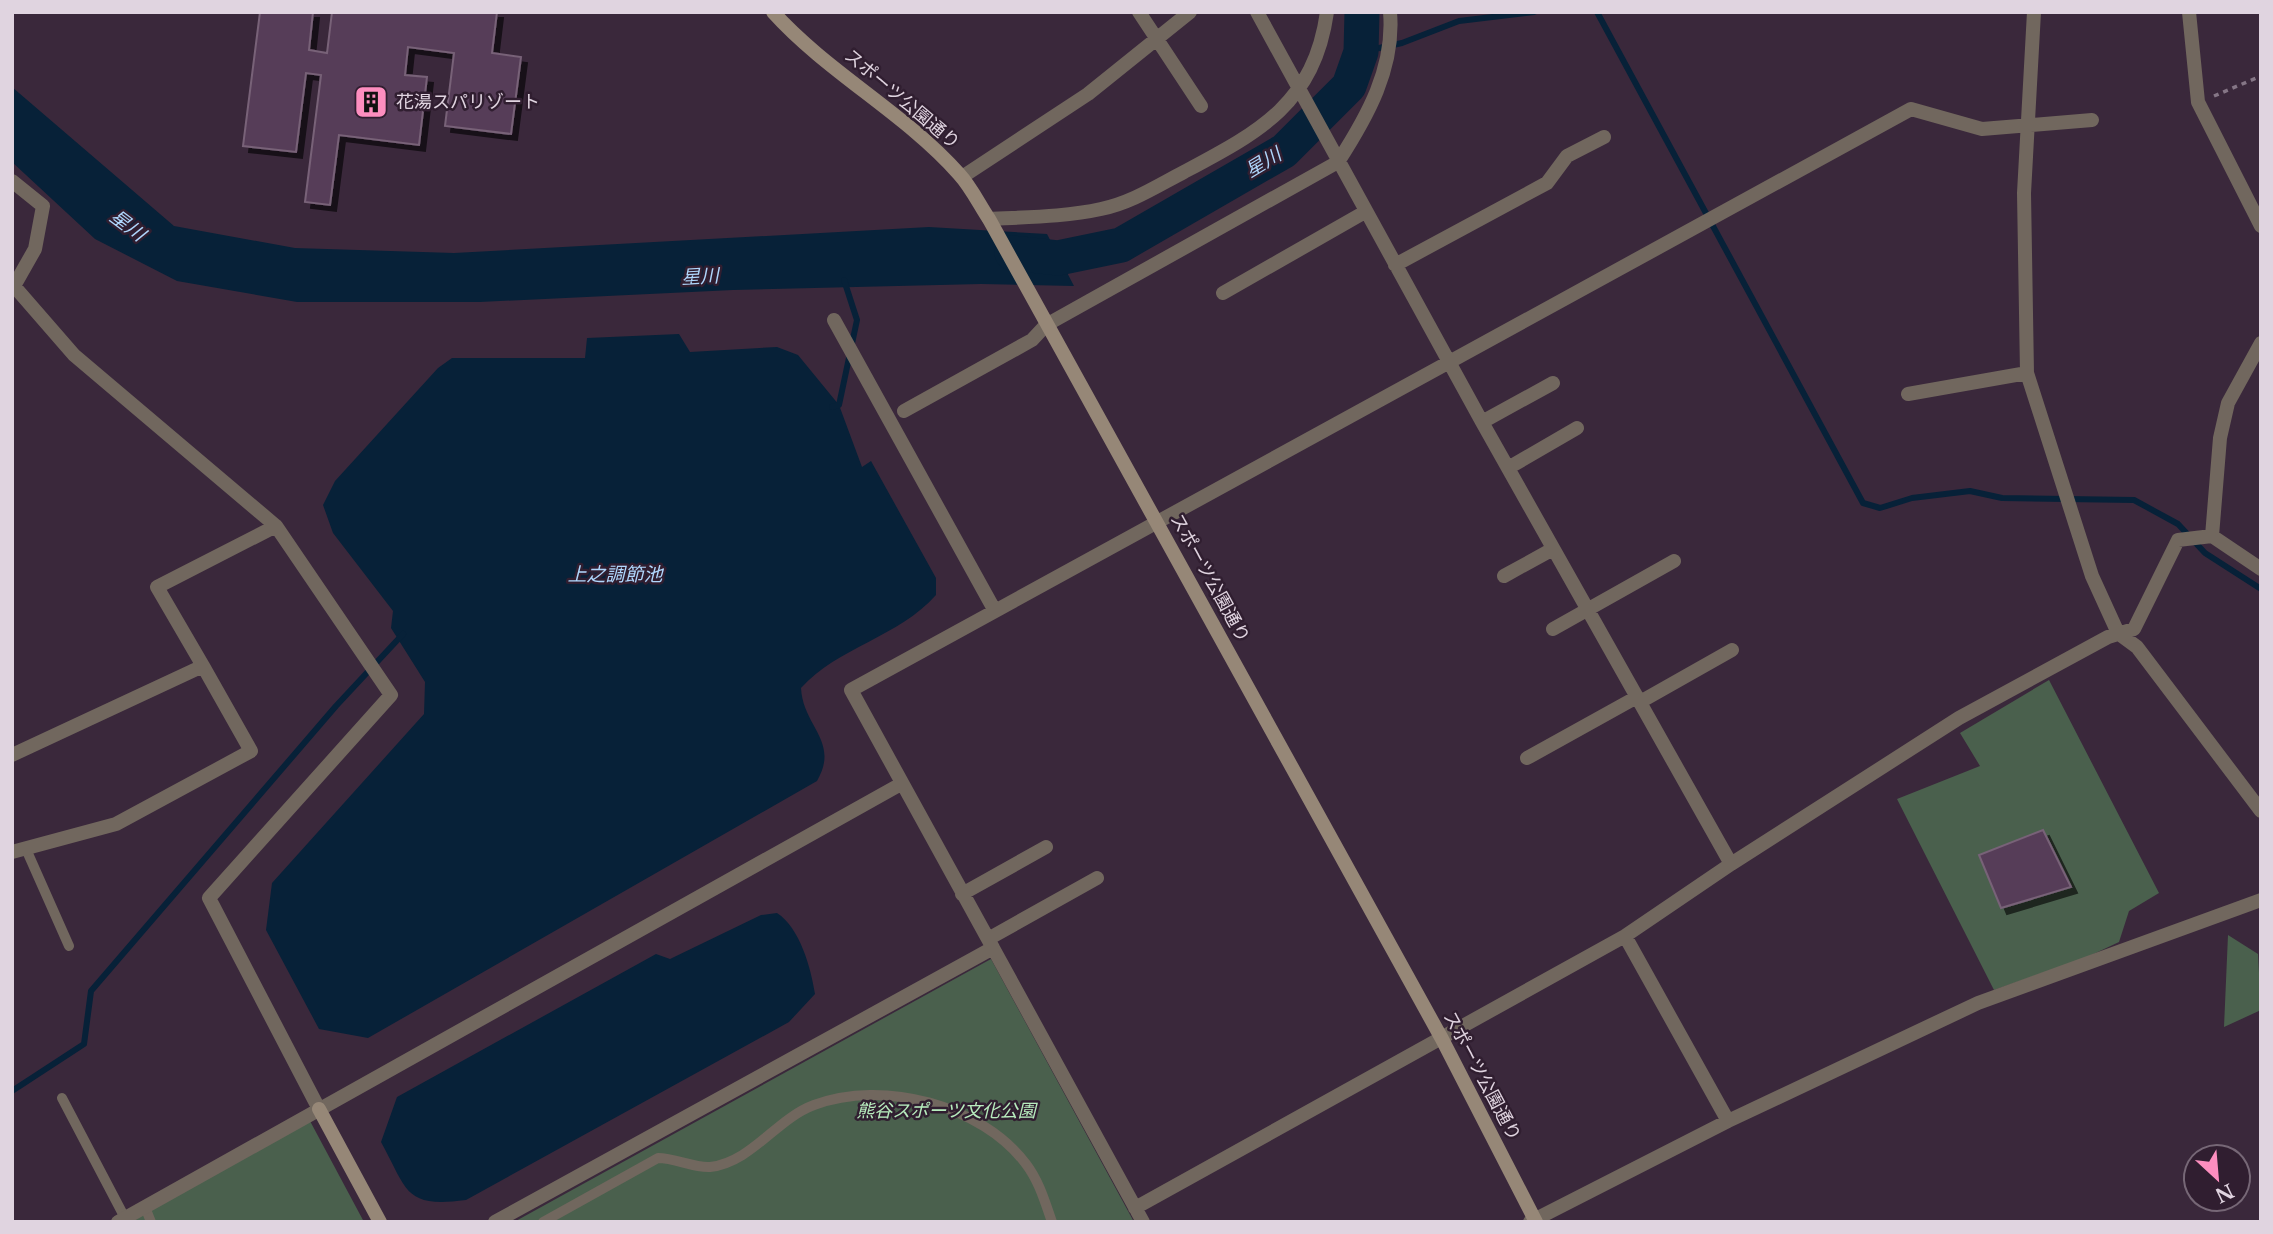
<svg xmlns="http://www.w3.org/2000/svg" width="2273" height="1234" font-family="'Libre Baskerville','Noto Sans JP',serif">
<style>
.green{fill:#4a604d}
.water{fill:#072138}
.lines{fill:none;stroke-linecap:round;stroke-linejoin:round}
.stream{stroke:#072138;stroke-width:6}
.river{stroke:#072138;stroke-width:35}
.building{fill:#573e58;stroke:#786278;stroke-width:2;filter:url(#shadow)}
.path{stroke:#857686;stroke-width:3.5;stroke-dasharray:5 5;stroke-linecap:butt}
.lane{stroke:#71675e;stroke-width:10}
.street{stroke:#71675e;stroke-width:14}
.secondary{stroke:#968777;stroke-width:14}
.labels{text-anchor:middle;stroke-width:5;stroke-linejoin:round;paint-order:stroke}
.street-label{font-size:18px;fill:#e0d4e0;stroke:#301e30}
.poi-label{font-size:18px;fill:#e0d4e0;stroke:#301e30;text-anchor:start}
.park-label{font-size:18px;font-style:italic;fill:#b7ecbd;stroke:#301e30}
.water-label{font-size:19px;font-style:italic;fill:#afd6fc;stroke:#301e30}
</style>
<defs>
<filter id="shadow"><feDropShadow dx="6" dy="6" stdDeviation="0" flood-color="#0009"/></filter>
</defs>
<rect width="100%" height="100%" fill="#3a283b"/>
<path class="green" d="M2049,680l110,213 -30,18 -10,31 -34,16 -91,32 -97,-191 83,-33 -20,-33z
M2228,935l30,19 3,56 -37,17z
M991,959l143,263h-620z
M310,1121l54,101h-234z"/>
<path class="water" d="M12,87l162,139 121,22 159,5 475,-26 118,7 27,52 -93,-2 -248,6 -253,12h-183l-120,-21 -82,-42 -83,-77z
M679,334l11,18 87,-5 21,8 41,50 23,62 9,-6 65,117v17c-37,42 -98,52 -135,93 2,39 39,53 16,93l-449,257 -49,-9 -53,-99 6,-47 152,-169 1,-32 -34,-54 2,-17 -60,-78 -10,-28 12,-24 103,-113 14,-10h133l2,-20z
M777,913c23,15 34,55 38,81l-26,28 -323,178c-62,8 -58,-9 -85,-58l16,-45 259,-143 14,5 91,-44z"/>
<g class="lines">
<path class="stream" d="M1597,12l266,491 17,5 32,-10 58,-7 32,7 132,2 44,24 27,29 56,36
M1361,52l41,-9 57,-22 75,-9
M832,407l7,-2 18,-85 -13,-40
M12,1091l72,-47 7,-53 245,-285 67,-72"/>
<path class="river" d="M1012,253l46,5 63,-13 163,-94 65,-65 12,-34 1,-40"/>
</g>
<path class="building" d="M260,12h53l-4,38 18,3 5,-41h165l-5,41 29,4 -10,77 -66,-8 9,-73 -46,-6 -3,28 22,2 -8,68 -80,-10 -9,70 -25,-3 16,-127 -15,-2 -10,79 -53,-6z
M2043,830l28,57 -70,21 -22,-53z"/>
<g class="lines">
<path class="path" d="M2214,96l47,-20"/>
<path class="lane" d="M26,849l43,97
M62,1098l63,120
M145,1207l6,15
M543,1222l115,-64c17,0 36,10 52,9 42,-5 66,-48 104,-62 69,-26 168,0 212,59 13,17 19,38 26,58"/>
<path class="street" d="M1139,12l62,94
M1257,12l225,410 249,442
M2034,12l-10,181 3,180 65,203 26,57 19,14 124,164
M2189,12l9,90 63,124
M962,177l126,-83 102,-82
M12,181l31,25 -8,43 -21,37 60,69 202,171 115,169 -182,203 110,211
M989,219c36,-2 76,-2 112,-10 30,-6 56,-23 83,-37 75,-40 130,-68 143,-160
M1395,265l152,-82 20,-27 37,-19
M1223,293l142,-81
M834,320l161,291
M1908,394l119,-21
M904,411l128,-71 14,-15 292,-163c29,-45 57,-94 52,-150
M1482,422l71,-39
M1508,468l69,-40
M2212,536l8,-98 8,-35 33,-60
M1504,576l49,-27
M1553,629l121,-68
M1640,702l92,-52
M12,755l191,-89 -46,-79 119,-61
M1527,758l110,-61
M12,852l104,-28 135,-73 -48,-85
M962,894l84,-47
M1625,936l103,185
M988,939l109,-61
M993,948l-142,-258 1060,-581 71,20 110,-9
M1135,1208l490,-272 106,-72 228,-146 149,-81 26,-8 44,-89 34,-4 49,33
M118,1222l783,-438
M495,1222l498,-274 150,274
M1530,1222l198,-101 250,-118 283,-103"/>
<path class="secondary" d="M773,12c55,61 132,101 186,162 12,13 20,30 30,45l453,820 94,183
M319,1109l61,113"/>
</g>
<defs>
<symbol id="building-square" viewBox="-11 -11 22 22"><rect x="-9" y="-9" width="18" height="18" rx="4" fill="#fd8ebf" stroke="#301e30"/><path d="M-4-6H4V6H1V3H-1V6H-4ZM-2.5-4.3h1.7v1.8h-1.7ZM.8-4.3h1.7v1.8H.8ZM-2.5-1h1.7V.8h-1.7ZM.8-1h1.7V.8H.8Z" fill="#111"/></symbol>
</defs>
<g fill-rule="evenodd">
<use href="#building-square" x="352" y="83" width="38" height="38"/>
</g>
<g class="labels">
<g class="street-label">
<text transform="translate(902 99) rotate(40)" y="6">スポーツ公園通り</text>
<text transform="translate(1210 578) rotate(61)" y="6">スポーツ公園通り</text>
<text transform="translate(1482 1076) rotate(62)" y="6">スポーツ公園通り</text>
</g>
<g class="poi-label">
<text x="396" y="108">花湯スパリゾート</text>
</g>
<g class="park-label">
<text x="946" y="1117">熊谷スポーツ文化公園</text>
</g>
<g class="water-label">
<text transform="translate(1263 162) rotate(-31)" y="7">星川</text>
<text transform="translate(128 225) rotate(37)" y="7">星川</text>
<text transform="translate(700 276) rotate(-3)" y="7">星川</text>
<text x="615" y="581">上之調節池</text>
</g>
</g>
<rect width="2273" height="1234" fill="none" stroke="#e0d4e0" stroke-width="28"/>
<g transform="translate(2217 1178) rotate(154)"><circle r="33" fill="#301e30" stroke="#766776" stroke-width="2"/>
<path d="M0-5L12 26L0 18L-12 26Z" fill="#fd8ebf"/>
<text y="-10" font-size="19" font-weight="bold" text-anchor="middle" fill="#e0d4e0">N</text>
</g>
</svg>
